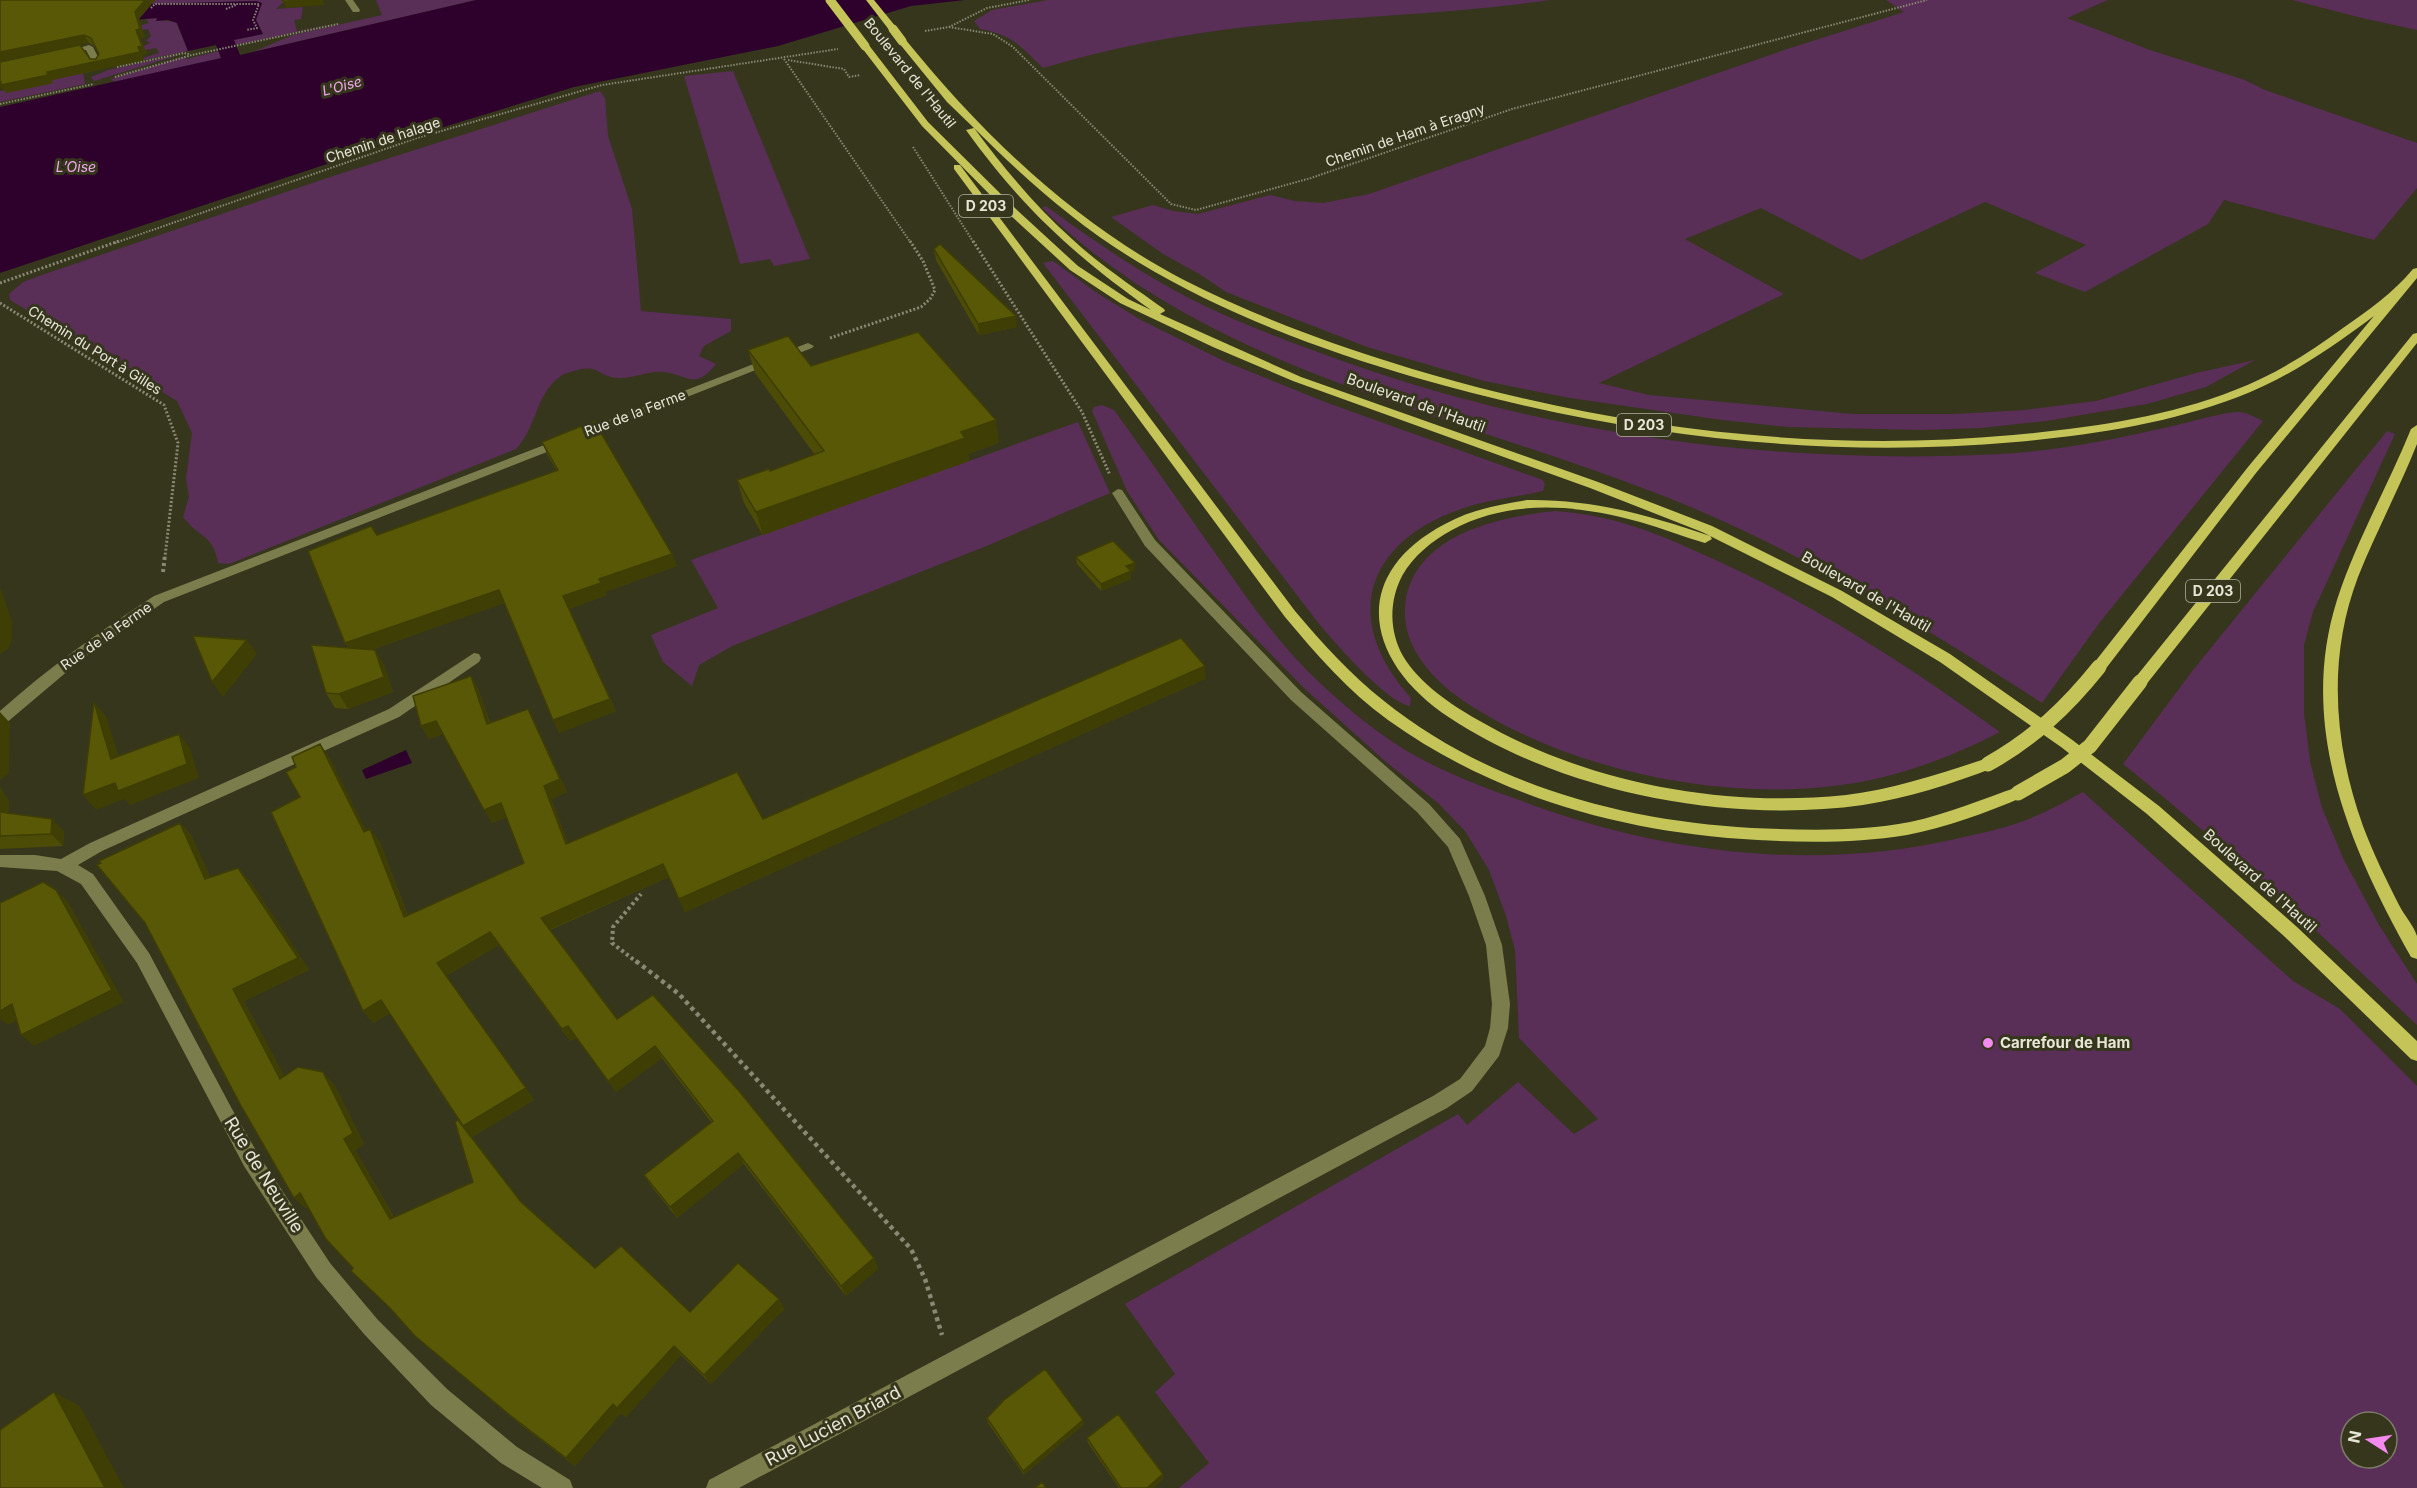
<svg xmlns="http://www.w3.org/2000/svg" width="2417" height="1488" font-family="Inter,sans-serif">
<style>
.green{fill:#592e57;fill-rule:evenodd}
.water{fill:#2e012d}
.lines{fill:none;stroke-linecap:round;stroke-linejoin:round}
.path-far3{stroke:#888874;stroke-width:2;stroke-dasharray:1.5 1.5;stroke-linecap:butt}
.path-far2{stroke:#888874;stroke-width:3;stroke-dasharray:2 2;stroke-linecap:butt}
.path-far1{stroke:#888874;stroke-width:4;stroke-dasharray:3 3;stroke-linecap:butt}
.path{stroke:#888874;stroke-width:4.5;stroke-dasharray:4 4;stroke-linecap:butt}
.minor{fill:#7c7d4c;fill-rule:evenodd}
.major{fill:#c4c458;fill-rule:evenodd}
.major-bridge-far1{stroke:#c4c458;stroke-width:9}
.major-bridge{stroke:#c4c458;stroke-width:15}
.wall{fill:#4d4c06}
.shaded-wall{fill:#3e3e05}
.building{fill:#595807;stroke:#3e3e05;stroke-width:1.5}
.poi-dot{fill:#f489ef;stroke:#36361d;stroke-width:2}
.labels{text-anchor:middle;stroke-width:6;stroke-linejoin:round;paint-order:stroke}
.far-street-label{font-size:14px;fill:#e6e6d7;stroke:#36361d}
.far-water-label{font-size:14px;font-style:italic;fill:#f2a8ed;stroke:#36361d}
.shield{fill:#36361d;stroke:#b1b19f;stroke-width:1.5}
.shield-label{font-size:14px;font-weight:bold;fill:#e6e6d7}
.street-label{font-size:15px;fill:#e6e6d7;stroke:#36361d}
.poi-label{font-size:15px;font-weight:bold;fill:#e6e6d7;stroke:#36361d;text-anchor:start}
.near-street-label{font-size:18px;fill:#e6e6d7;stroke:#36361d}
</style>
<rect width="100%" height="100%" fill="#36361d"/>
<path class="green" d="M65,0h221l-10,9 27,-2 -2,12 -7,1 3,11 41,-8 -103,22 -2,-5 30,-6 -7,-14 5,-17 -5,-2 -256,10z
M376,0h100l-223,52 40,-17 89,-20z
M1048,0h502c-114,17 -229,16 -342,32 -57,8 -111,20 -165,36 -23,-22 -30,-33 -63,-39l-6,-8 18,-11z
M1886,0h222l-41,18 83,32 95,30 20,10 152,53v45l-43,52 -150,-40 -16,24 -123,68 -50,-19 51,-28 -101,-43 -124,58 -100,-52 -76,31 99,55 -185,89 50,12 203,19h102l71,-4 71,-9 100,-28 59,-13 -49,27 -59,17 -101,17 -65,7 -60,2 -133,-3 -66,-7 -152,-22 -86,-17 -117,-34 -141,-55 -25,-17 -38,-21 -52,-37 42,-12 20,6 25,3 72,-19 25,6 28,2 46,-9 418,-145 117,-37z
M2292,0h125v30l-55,-12z
M158,18l-1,2 19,2 12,29 -44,9 -1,-2 16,-5 -3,-5 -11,2 -2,-4 8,-3 -5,-2 5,-5 -3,-7 -13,2 7,-6 7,-2 -3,-4z
M219,51l2,8 -106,23 -4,-3 73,-22 2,2z
M182,54l-88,27 -3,-4 17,-7z
M93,70l-10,3 2,11 -85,18v-11l6,-1 1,2 45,-9v-3z
M733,71l77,188 -36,7 -4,-7 -30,5 -56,-188z
M600,91l5,7 3,38 24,73 9,102 90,8v12l-27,15 -5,10 17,8c-21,26 -26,12 -52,8 -15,-2 -31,7 -46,6 -20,-1 -19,-15 -44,-7 -4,1 -9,2 -13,5 -26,18 -23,49 -45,73l-287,115 -11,-1c-5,-29 -18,-24 -35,-46l6,-20 -3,-19 6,-45 -15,-32 -167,-101 -1,-6 14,-12 16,-6 294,-100z
M1046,206c41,30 84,60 128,84 45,25 93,43 141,61 217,82 454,115 685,103 55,-3 111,-14 164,-26 15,-3 63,-17 75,-16 8,0 17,6 24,9l-163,201 -58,81c-122,-79 -246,-155 -381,-208 -211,-83 -451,-123 -619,-287z
M1053,261l44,32 44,27 85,42 99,40 218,78 2,4 -2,7c-25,6 -51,8 -76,16 -101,32 -128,111 -56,191l-1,8c-23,-3 -78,-66 -94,-86l-273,-357z
M1102,405l12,5c35,48 69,98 104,147 31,44 62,89 102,126 28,26 59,52 92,71 34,19 70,33 107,46 140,53 298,73 445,37 22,-5 46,-10 67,-19 18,-7 35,-17 52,-26l210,189 47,28 77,77v402h-1238l30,-25 -54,-71 20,-18 -50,-70 333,-190 9,11 51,-43 56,52 24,-15 -79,-81 -4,-88 -9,-34 -17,-46 -24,-39 -27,-28 -52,-41 -82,-74 -145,-148 -32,-49 -35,-80 2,-4zM2351,1422h36v36h-36z
M1078,422l32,71 -126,54 -252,99 -33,19 -7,21 -29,-24 -12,-27 67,-27 -27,-48z
M2387,431l8,3 -82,178 -9,33v68l6,48 12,47 22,52 35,65 38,59v41c-95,-90 -192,-179 -294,-261l70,-94z
M1555,511c59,4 104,23 156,47 103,46 198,108 289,174 -46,24 -94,42 -145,51 -118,20 -265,-8 -367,-67 -17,-10 -35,-21 -48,-34 -21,-20 -37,-45 -35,-75 6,-72 92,-90 150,-96z"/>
<path class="water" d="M476,0h489l-54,6 -133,40 -204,41 -205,63 -369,123v-166l221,-49 -5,-13 -28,6 -11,-28 -9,-3 -12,1 1,-3 -49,4 -108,-6 151,-12 105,-3 6,2 -6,17 7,14 -29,6 6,15z
M406,750l6,13 -46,16 -4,-9z"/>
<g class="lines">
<path class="path-far3" d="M151,8l4,-4h104l-6,16 4,8 -11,2
M226,9l10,-4
M949,27l44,7 20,13 158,157 25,6 115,-32 201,-69 415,-109
M925,31l24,-4 38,-19 42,-8
M784,59l127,184
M788,60l56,9 5,8 11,-2
M117,67l67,-14 5,1
M115,77l77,-22 146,-31
M0,104l94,-20
M913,147l61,96
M115,243l302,-105 185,-53 236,-36"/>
<path class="path-far2" d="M973,241l109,171 28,63
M0,283l119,-42
M0,303l164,102 14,38 -13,114
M830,338l91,-31 9,-8 5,-9 -12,-29 -13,-20"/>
<path class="path-far1" d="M163,572l2,-17
M638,963l-26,-20 1,-16 28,-33"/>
<path class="path" d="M636,961l43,33 232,255 14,30 17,56"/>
<path class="minor" d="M345,0h8l7,10 -1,2h-6z
M89,45l4,2 8,16 -1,2h-6l-8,-15 -21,6 -4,-3z
M808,343l6,3 -2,2 -648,254 -82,57 -77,65 -5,1v-14c48,-43 100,-80 154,-115z
M1118,489l4,1 33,50 146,152 128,112 31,35 25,57 17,49 8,59 -2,24 -9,28 -27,35 -25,17 -708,380h-33l3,-8 724,-384 27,-17 25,-33 5,-18 2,-24 -6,-59 -17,-49 -21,-49 -31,-35 -126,-112 -146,-154 -33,-53z
M474,653l5,1 2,4 -2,4 -80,55 -297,134 -24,14 15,9 56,79 83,156 26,45 72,109 48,57 69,69 70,58 53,33 3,8h-31l-41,-25 -70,-58 -67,-71 -48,-57 -72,-111 -107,-203 -56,-79 -24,-13 -57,-4v-12h35l26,4 29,-16 299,-134z"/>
<path class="major" d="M866,0h8l22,27v4h-6z
M899,39h6c78,96 167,182 277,240 80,41 165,71 251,96 188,54 385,78 580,60 75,-7 151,-17 222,-45 39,-15 74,-37 108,-62 26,-18 50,-35 70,-59l4,-1v10l-161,195 -152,198 -5,1 -7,-5 2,-4 154,-196 126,-151c-43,32 -86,62 -136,81 -71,27 -147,38 -222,45 -203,18 -404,-8 -599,-64 -96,-28 -193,-64 -279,-116 -61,-37 -113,-83 -164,-134 30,40 61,78 98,111 28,26 60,47 92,70l1,2 -5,3 141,63 297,105 114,44 130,65 108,63 121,85 88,67 138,121 120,114v20l-6,-2 -126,-122 -138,-123 -86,-67 -121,-85 -108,-65 -130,-65 -112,-44 -297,-107 -80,-34 -93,-44 -50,-33 -60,-55 -88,-89 -60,-78v-4h6l60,78 90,89 60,55 50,33 23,11c-77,-55 -129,-102 -185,-180l8,-2 -27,-26 -48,-59z
M954,165h6l335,446c27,32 56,64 89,90 104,83 237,120 368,127 52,2 106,4 158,-6 38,-8 72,-23 108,-35l5,2 3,4 -3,4c-37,16 -76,30 -116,38 -49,8 -99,8 -149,5 -133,-7 -261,-42 -370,-120 -40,-29 -72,-66 -103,-103l-331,-448z
M2417,333v10l-272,343h-10l-2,-4 2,-4 278,-344z
M2417,425v19c-18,45 -41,88 -59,133 -31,82 -24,168 5,249 10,27 23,53 36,79 5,10 15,21 18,31 0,7 0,16 0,23l-6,-2c-61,-109 -114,-231 -74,-357 19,-59 51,-114 74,-171z
M1527,500c64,-1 122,15 183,36l2,3 -7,4c-22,-6 -43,-15 -65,-21 -61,-17 -130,-24 -188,8 -20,11 -39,26 -50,46 -13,25 -13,55 1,80 17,28 47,48 75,64 108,63 244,88 368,75 50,-6 95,-22 142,-37l5,2 3,4 -3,4c-42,16 -85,30 -130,37 -135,19 -299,-12 -413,-87 -83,-54 -104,-142 -5,-194 25,-14 53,-19 82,-24z"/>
<path class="major-bridge-far1" d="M830,0l35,46
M893,29l9,12"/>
<path class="major-bridge" d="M1988,764c45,-25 79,-57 111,-97
M2018,793l47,-27 25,-20 50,-64"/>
</g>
<path class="wall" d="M0,0h155l-16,19 6,18 -5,1 7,16 -5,1 2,5 -92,20 1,3 -47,10 -1,-3 -2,1 87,-32h6l3,-5 -5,-8 -5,-3 -89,18z
M934,249l83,78 -38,8 -43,-75z
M748,350l63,16 188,77 -31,11 1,7 -206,74 -19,-32 -7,-23 33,-9 45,-16 -60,-82z
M542,442l130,112 5,12 -72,26 2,3 -38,14 47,102 -57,22 -55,-130 -133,47 13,15 9,27 -45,17 -13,-1 -9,-15 22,-45 29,-113 180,-64 -10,-17z
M1076,557l59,13 -4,2v7l-30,12 -24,-27z
M1205,666v13l-520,233 -16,-35 -119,53 67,89 36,-24 221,263 4,11 -32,27 -102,-132 -67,54 -26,-32 -7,-11 67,-53 -49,-64 -46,34 -40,-54 -6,3 -71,-96 -53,31 88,124 -62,37 -2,-2 53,69 72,64 95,44 89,-13 5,10 -73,75 -30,-29 -55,62 -5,-4 -46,53 -54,-41 -106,-89 -62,-68 -45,-61 -3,1 -125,-385 11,12 19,42 39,3 60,90 -65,31 40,75 50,8 30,60 -9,6 39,67 79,-35 -11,-57 -72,-112 -17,10 -10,-12 -63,-214 -4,-30 24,-23 9,13 37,74 14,11 28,74 116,-53 -18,-46 -14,6 -49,-89 -14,5 -8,-13 50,-50 7,13 12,34 38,-14 39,83 -16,7 17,44 195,-24z
M0,787l9,14 -1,12 56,18 -1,15 -63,3z
M987,1418l97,6 -60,51 -36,-52z
M1087,1438l76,41 -10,9h-34l-31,-45z"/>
<path class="shaded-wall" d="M145,0h10l-16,19 6,18 -5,1 7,16 -5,1 2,5 -92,20 1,3 -47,10 -1,-3 -2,1 -3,-5v-4l140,-30 -2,-5 -3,-35z
M307,0h16l2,5 -39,3 -2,-6z
M84,35l5,8 -89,18v-9z
M1016,316l1,11 -38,8 -1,-11z
M996,420l3,23 -31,11 1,7 -206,74 -7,-23 205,-80z
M672,554l5,12 -72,26 2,3 -38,14 -6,-13 36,-17z
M1135,563v7l-4,2v7l-30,12v-7l25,-18z
M0,587l12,34v19l-4,9 -8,5z
M499,590l6,13 -152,53 -8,-13z
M247,640l10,14 -34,43 -11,-15z
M375,650l9,15 9,27 -45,17 -9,-15z
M1205,666v13l-520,233 -6,-13z
M471,676l7,13 16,48 -7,-13z
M610,699l6,12 -57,22 -6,-13z
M94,702l12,14 18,57 -13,-14z
M528,709l39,83 -16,7 22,58 -7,-13 -22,-58z
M0,712l10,11 -1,50 -9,7z
M436,721l8,13 -15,5 -8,-13z
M179,734l11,14 9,30 -69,27 -6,-6 -28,11 -13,-15z
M320,744l9,13 44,88 -9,-13z
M0,787l9,14 -1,22 -8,-8z
M501,803l7,13 -16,7 -8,-13z
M52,819l12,12 -1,15 -12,-12z
M180,823l11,12 25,56 -11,-12z
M370,829l10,13 33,88 -9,-13z
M663,864l6,13 -121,53 -7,-12z
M238,868l11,12 60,90 -65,31 48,89 -12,-11 -47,-90z
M56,890l12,12 56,100 -90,44 -13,-11z
M490,932l9,13 -53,31 88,124 -62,37 -2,-2 60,78 -67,-87 -26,-163z
M381,1000l10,12 -18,11 -10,-12z
M12,1004l14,12 -18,9 -8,-6v-8z
M568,1026l8,12 -6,3 -8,-12z
M655,1046l7,12 -46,34 -8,-11z
M323,1072l11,12 30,60 -9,6 46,80 -11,-11 -46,-80z
M738,1153l6,11 -67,54 -7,-11z
M300,1193l12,11 -7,4 -11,-10z
M874,1258l4,11 -32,27 -5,-10z
M779,1299l5,10 -73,75 -7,-9z
M674,1346l7,9 -55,62 -9,-9z
M54,1392l26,14 44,82h-19z
M613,1404l8,9 -46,53 -9,-8z
M1083,1420l1,4 -60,51 -1,-4z
M1163,1474v5l-10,9h-6z"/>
<path class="building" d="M0,0h145l-10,12 5,17 -4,1 6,16 -4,1 2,5 -93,20 1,3 -47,10v-3h-1v-20l80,-17 10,14h6l3,-5 -8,-16 -7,-3 -84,17z
M282,0h25l-23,2z
M940,244l76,72 -38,8 -44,-75z
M918,332l78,88 -35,12 4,6 -209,74 -19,-32 32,-11 1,2 54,-20 -76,-101 40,-14 23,30z
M594,421l78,133 -73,25 2,4 -38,13 47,103 -57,21 -54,-130 -154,53 -37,-92 63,-25 6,9 181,-65 -16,-28z
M1113,541l22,22 -9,3 5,5 -30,13 -25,-27z
M193,636l54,4 -35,42z
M1181,638l24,28 -526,233 -16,-35 -122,54 76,101 36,-24 86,96 135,167 -33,28 -103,-133 -68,54 -26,-32 69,-54 -58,-75 -47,35 -40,-55 -6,3 -72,-97 -53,31 89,125 -63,38 -82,-126 -18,11 -92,-199 29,-15 -14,-25 10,-5 -4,-10 28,-13 44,88 6,-3 34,88 120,-54 -23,-60 -17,7 -48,-89 -15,5 -8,-30 58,-20 16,48 41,-15 32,70 -16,7 22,58 171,-72 26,47z
M311,645l64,5 9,27 -45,17 -13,-1z
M94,702l17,57 68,-25 8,30 -69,27 -3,-8 -32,12z
M0,812l52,7 -1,15 -51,2z
M180,823l25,56 33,-11 60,90 -65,31 47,90 18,-12 25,5 30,61 -9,6 46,80 83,-37 -18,-60 3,-2 63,82 74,66 26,-22 69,66 48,-49 41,36 -75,76 -30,-29 -57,62 -4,-4 -47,54 -55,-42 -96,-80 -25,-28 -39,-37 2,-3 -27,-29 -26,-46 -6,5 -54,-94 -95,-181 -48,-58 4,-2 -2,-2z
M43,882l13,8 56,100 -91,45 -9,-31 -12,7v-108z
M1045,1369l38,51 -60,51 -36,-53 17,-18z
M54,1392l51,96h-105v-58z
M1118,1414l45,60 -16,14h-26l-34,-50z
M1042,1482l4,6h-11z"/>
<circle class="poi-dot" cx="1988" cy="1043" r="6"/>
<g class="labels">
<g class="far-street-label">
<text transform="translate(910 73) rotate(51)" y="5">Boulevard de l'Hautil</text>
<text transform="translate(1405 135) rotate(-19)" y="5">Chemin de Ham à Eragny</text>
<text transform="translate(383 140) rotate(-18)" y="5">Chemin de halage</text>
<text transform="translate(95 350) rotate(32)" y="5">Chemin du Port à Gilles</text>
<text transform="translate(635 413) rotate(-21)" y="5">Rue de la Ferme</text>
<text transform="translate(106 636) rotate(-35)" y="5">Rue de la Ferme</text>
</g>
<g class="far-water-label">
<text transform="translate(342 86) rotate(-15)" y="5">L'Oise</text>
<text x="76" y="172">L’Oise</text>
</g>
<g class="shield">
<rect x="959" y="195" width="54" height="22" rx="4.5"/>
<rect x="1617" y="414" width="54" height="22" rx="4.5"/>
<rect x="2186" y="580" width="54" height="22" rx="4.5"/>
</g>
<g class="shield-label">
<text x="986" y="211">D 203</text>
<text x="1644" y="430">D 203</text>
<text x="2213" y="596">D 203</text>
</g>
<g class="street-label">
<text transform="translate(1416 403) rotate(20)" y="5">Boulevard de l'Hautil</text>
<text transform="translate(1866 592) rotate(30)" y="5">Boulevard de l'Hautil</text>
<text transform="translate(2260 881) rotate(42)" y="5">Boulevard de l'Hautil</text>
</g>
<g class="poi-label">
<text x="2000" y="1048">Carrefour de Ham</text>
</g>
<g class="near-street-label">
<text transform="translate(264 1175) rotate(58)" y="6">Rue de Neuville</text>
<text transform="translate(833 1426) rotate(-28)" y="6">Rue Lucien Briard</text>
</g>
</g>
<g transform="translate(2369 1440) rotate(282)"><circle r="28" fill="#36361d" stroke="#7c7c67" stroke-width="1.5"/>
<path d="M0-4.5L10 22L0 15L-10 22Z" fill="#f489ef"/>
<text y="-9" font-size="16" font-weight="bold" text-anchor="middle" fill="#e6e6d7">N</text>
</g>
</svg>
